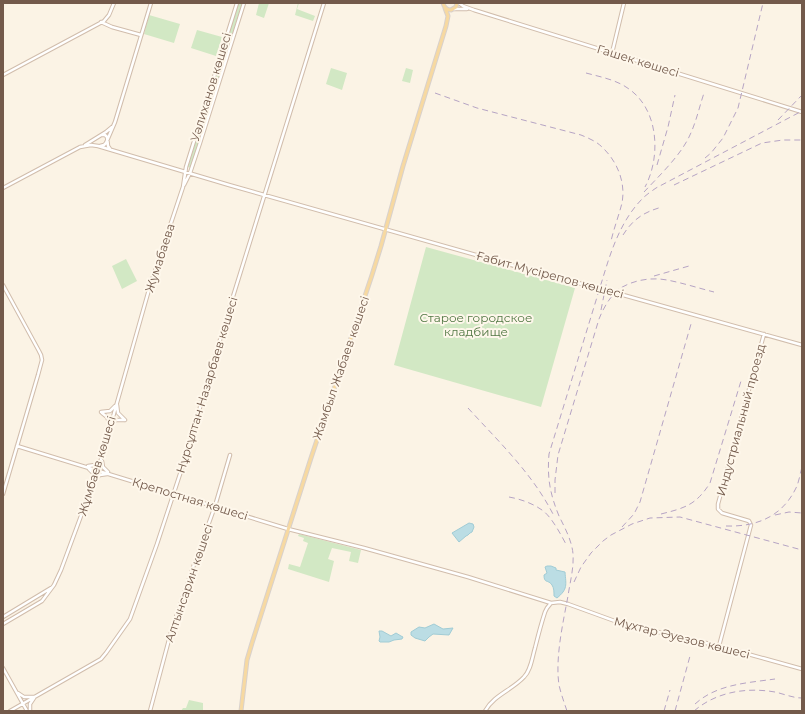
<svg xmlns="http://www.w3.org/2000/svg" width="805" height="714" font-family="Montserrat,sans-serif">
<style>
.green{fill:#d2e8c4}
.water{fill:#bbdde4;stroke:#a1ccd5}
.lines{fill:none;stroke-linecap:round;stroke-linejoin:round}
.secondary-casing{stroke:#d1bdac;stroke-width:4.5}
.primary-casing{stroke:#d8d1cd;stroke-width:5}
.secondary{stroke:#fff;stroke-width:2.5}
.primary{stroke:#f7d9a1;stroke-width:3}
.rail{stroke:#b6a4c4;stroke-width:1;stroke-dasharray:6 4;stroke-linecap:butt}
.labels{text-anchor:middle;stroke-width:4;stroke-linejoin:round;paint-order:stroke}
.street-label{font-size:12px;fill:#735a4b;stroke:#fef7eb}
.park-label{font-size:12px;fill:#527844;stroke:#fef7eb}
</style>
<rect width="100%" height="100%" fill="#fbf3e5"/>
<path class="green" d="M238,3h4l-17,55h-4z
M259,3h10l-5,15 -8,-3z
M298,3h1l-2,6 18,7 -2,5 -18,-6z
M149,15l31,9 -6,19 -30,-9z
M197,30l25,7 -6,19 -25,-8z
M220,61l4,1 -33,106 -3,-1z
M331,68l16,5 -5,17 -16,-6z
M406,68l7,2 -3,13 -8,-2z
M426,247l149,41 -34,119 -147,-42z
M126,259l11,22 -15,8 -10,-23z
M299,534l62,16 -3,13 -9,-2 2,-9 -19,-4 -4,11 6,2 -5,21 -41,-13 1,-5 11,3 8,-24 -5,-2 1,-3 -6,-2z
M189,700l14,3v8h-22l2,-3h3z"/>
<path class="water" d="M469,523l4,1 1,3 -2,5 -2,1 -2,2 -2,1 -7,6 -7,-9z
M547,566h4l5,2v2l9,2c1,13 3,17 -8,26l-3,-2c0,-4 0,-8 -2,-11 -4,-6 -8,-1 -8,-10l3,-2 -2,-6z
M434,624l9,5 10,-1 -4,7 -16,-1 -4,3 -4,4 -10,-3 -4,-3v-3l8,-5 6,1z
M379,631h3l9,5 5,-3 5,3 2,1 -1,2 -8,1 -5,2h-9l-1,-1 1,-4z"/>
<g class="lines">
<defs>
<path id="secondary" d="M459,3l4,3 11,4 328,102
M454,9h13
M101,22l11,5 29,8
M612,53l12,-50
M3,75l101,-54 5,-6 5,-12
M102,135h3l2,2 1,9 2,3
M85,145l21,-13 6,-5
M100,146l4,-1 2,-2 9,-21 36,-119
M80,147l11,-2 7,1 131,39 300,85 87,23 186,52
M184,185l6,-12 10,-30 44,-140
M3,188l77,-41
M3,285l36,66 2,4 1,5 -4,15 -35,119
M117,405l1,8 7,7
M101,412l9,-1 5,-5
M102,413l5,4 3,7
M112,423l4,-3h8
M17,446l271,83 76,19 104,29 83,26
M102,461l1,6 5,5
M88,466l7,-1 5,-4
M89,469l4,4 2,5
M96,478l4,-3 7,-1
M3,617l48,-29
M3,624l39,-23 12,-16 7,-15 37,-100 52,-184 33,-99 3,-20 51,-164
M719,646l32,-121 -2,-4 -27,-8 -4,-4v-5l46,-170
M3,668l24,43
M18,693l6,4h10
M10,711l91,-52 5,-6 24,-34 27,-75 25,-76 49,-165 93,-300
M30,711v-7l4,-6
M150,711l21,-79 20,-59 24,-67 15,-51
M485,711c9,-16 27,-21 39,-34 7,-7 8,-19 11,-29 3,-12 6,-24 10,-36l2,-4 4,-5 9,-1 8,2 55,20 96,22 83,23"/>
<path id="primary" d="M443,3c1,4 3,7 8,7l5,-3 1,-4
M241,711l6,-51 5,-17 59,-185 61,-183 9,-29 22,-80 43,-140 2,-10 -3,-8"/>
</defs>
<use href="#secondary" class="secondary-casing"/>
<use href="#primary" class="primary-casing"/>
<use href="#secondary" class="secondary"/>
<use href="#primary" class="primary"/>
<path class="rail" d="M586,73c15,4 31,7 43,16 30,21 32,68 16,98
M435,93l42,15 104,27c7,3 15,6 21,12 15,14 24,35 20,56 -3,12 -8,25 -11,38
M778,120l24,-25
M705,158l6,-5 12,-15 15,-30 25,-105
M657,165l11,-38 7,-32
M674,185l88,-42 21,-3h19
M644,192c14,-15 36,-36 45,-55 7,-14 10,-29 15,-44
M623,235c10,-16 21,-23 39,-28
M654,276l35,-10
M601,310l6,-30
M468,408c31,34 65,66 86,108
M555,493v-13l3,-25 41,-136c4,-10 11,-23 20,-30 14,-9 32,-12 48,-9 16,3 31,8 47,12
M509,497c11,2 23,6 33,13 10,7 19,25 25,36
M661,514c24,-6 35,-9 49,-31l31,-102
M775,515l14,-3 13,1
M726,526c30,1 56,-9 70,-38 3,-6 4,-14 6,-21
M622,527l12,-13 6,-12 51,-178
M574,582l7,-15 10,-14 12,-12 8,-6 21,-11 18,-6 30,-1 122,33
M695,704c22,-20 52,-21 80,-25
M567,711c-3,-9 -6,-17 -8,-26 -4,-27 4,-62 9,-89 2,-14 6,-28 5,-42 -1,-13 -8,-26 -14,-38 -9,-22 -12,-38 -10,-62l56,-183c8,-26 18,-53 38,-73 4,-4 9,-7 13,-10l146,-77
M664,711l6,-21
M675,711l15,-55
M694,711c22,-19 52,-24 81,-19 9,2 18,6 27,6"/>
</g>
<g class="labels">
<g class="street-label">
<text transform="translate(638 61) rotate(17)" y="4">Гашек көшесі</text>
<text transform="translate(211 87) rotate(-73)" y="4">Уәлиханов көшесі</text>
<text transform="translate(160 258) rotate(-72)" y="4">Жумабаева</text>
<text transform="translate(550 275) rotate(15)" y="4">Ғабит Мүсірепов көшесі</text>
<text transform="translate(341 368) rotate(-71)" y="4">Жамбыл Жабаев көшесі</text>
<text transform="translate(207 385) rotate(-73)" y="4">Нұрсұлтан Назарбаев көшесі</text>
<text transform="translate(741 420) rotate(-75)" y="4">Индустриальный проезд</text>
<text transform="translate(97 466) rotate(-73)" y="4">Жұмбаев көшесі</text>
<text transform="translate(190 499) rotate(17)" y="4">Крепостная көшесі</text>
<text transform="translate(189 583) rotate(-71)" y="4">Алтынсарин көшесі</text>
<text transform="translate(682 638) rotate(14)" y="4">Мұхтар Әуезов көшесі</text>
</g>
<g class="park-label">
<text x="476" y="322">Старое городское<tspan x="476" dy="14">кладбище</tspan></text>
</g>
</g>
<rect width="805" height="714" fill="none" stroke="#735a4b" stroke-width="8"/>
</svg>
